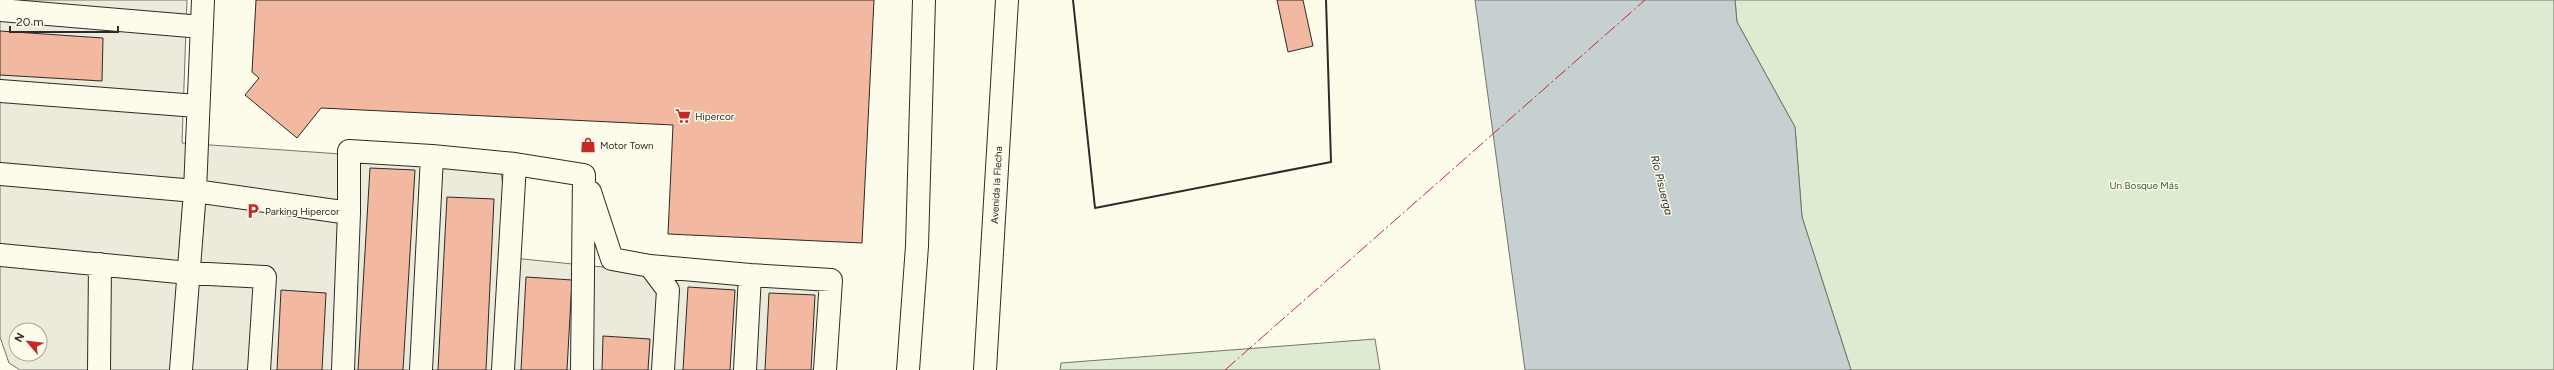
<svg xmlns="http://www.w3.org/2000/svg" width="2554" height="370" font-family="Figtree,sans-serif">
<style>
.green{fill:#deebd1;stroke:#74746e}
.parking{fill:#eceadb;stroke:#74746e;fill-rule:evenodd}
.water{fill:#c7d0d0;stroke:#74746e}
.building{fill:#f2b8a0;stroke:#2b2b2b}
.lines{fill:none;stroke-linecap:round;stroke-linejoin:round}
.minor-casing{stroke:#2b2b2b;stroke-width:24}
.minor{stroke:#fdfbea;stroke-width:22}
.wall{stroke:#2b2b2b;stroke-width:2}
.power{stroke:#c62828;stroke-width:1;stroke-dasharray:14 3 2 3;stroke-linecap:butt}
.labels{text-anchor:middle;stroke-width:3;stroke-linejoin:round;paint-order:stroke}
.poi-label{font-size:10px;fill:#2b2b2b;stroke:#fdfbea;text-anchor:start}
.street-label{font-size:10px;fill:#2b2b2b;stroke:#fdfbea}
.park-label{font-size:10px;fill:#34623c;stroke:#fdfbea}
.water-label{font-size:11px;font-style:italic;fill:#2b2b2b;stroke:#fdfbea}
</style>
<rect width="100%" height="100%" fill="#fdfbea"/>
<path class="green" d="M1735,0h819v370h-703l-49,-153 -7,-90 -58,-105z
M1375,339l5,31h-320l1,-7z"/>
<path class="parking" d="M0,0h187l-5,143 318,22 13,93 318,32 -4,80h-807l-11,-7 -9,-26zM16,330h24v24h-24z"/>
<path class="water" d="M1475,0h260l2,22 58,105 7,90 49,153h-326z"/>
<path class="building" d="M256,0h618l-12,243 -194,-9 5,-109 -352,-17 -24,30 -52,-43 14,-17 -7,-6z
M1277,0h26l10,46 -25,6z
M0,31l103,7 -1,43 -102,-6z
M370,168l45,2 -12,200h-45z
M447,197l47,2 -8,171h-48z
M526,277l46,3 -5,90h-46z
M688,287l47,3 -5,80h-47z
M281,290l45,3 -4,77h-45z
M769,293l46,2 -4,75h-46z
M603,336l47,3 -2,31h-46z"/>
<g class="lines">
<defs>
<path id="minor" d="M0,10l202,17
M0,91l197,15
M432,156l83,8 -12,206
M515,164l69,11 -2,195
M0,174l195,17 154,22 -6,157
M590,192l22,67 38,7 18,24 -5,80
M349,213v-62l83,5 -11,214
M0,255l189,18 76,4 -6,93
M650,266l100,9 -5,95
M750,275l81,5 -6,90
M99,370l1,-106
M181,370l14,-179 8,-191
M908,370l9,-124 7,-246
M985,370l22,-370"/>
</defs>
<use href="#minor" class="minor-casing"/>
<use href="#minor" class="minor"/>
<path class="wall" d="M1073,0l22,208 236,-46 -5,-162"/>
<path class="power" d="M1225,370l420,-370"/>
</g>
<defs>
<symbol id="supermarket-bare" viewBox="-9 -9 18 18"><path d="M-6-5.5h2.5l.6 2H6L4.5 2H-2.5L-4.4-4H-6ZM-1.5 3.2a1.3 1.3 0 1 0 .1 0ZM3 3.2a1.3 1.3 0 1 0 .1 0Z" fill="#c62828" stroke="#fdfbea" stroke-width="2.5" paint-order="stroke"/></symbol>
<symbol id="shop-bare" viewBox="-9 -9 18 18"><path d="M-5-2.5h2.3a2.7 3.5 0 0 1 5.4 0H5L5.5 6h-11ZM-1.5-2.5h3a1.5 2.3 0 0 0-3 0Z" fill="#c62828" stroke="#fdfbea" stroke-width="2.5" paint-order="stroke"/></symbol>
<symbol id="parking-bare" viewBox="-9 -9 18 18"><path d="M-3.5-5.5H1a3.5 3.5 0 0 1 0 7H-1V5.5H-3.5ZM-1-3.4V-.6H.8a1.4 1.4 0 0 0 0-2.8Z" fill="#c62828" stroke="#fdfbea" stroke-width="2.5" paint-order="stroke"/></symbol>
</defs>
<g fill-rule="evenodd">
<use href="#supermarket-bare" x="672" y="105" width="22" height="22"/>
<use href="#shop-bare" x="577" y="134" width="22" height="22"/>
<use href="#parking-bare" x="242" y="200" width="22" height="22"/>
</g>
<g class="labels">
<g class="poi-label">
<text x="695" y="120">Hipercor</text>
<text x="600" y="149">Motor Town</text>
<text x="265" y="215">Parking Hipercor</text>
</g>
<g class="street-label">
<text transform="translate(996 185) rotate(-87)" y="4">Avenida la Flecha</text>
</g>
<g class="park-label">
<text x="2144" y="189">Un Bosque Más</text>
</g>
<g class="water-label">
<text transform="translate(1662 185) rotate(76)" y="4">Río Pisuerga</text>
</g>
</g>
<g transform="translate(28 342) rotate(298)"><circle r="19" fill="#fdfbea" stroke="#a9a89e"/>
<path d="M0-3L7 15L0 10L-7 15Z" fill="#c62828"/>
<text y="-6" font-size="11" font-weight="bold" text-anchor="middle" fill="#2b2b2b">N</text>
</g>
<path d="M10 26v6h108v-6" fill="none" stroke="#2b2b2b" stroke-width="2"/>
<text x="16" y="26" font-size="12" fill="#2b2b2b" stroke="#fdfbea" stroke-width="3" paint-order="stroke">20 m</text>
</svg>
